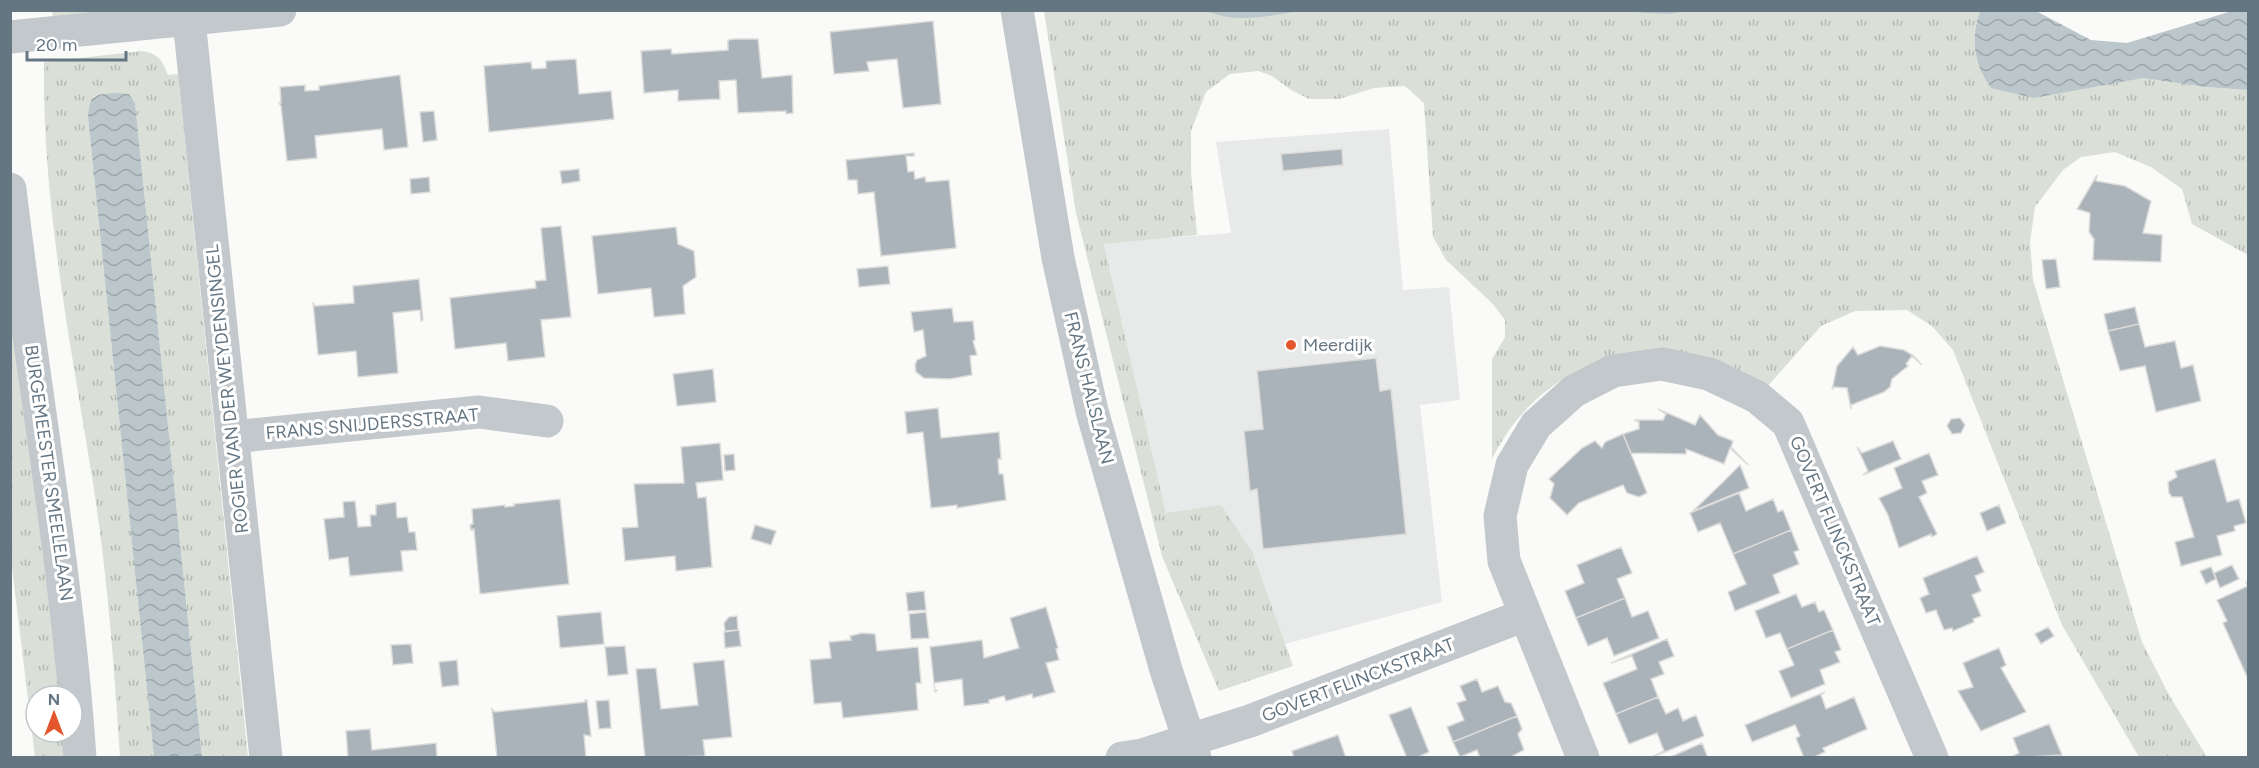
<svg xmlns="http://www.w3.org/2000/svg" width="2259" height="768" font-family="Figtree,sans-serif">
<style>
.built{fill:#e8e9e9}
.grass{fill:url(#grass-tufts)}
.water{fill:url(#water-waves)}
.building{fill:#aab3b9;stroke:#dcdcda;stroke-width:1.5}
.lines{fill:none;stroke-linecap:round;stroke-linejoin:round}
.minor{stroke:#c3c8cc;stroke-width:33}
.tertiary{stroke:#c3c8cc;stroke-width:33}
.poi-dot{fill:#e4572e;stroke:#fff;stroke-width:2}
.labels{text-anchor:middle;stroke-width:6;stroke-linejoin:round;paint-order:stroke}
.poi-label{font-size:18px;fill:#657683;stroke:#fff;text-anchor:start}
.street-label{font-size:18px;fill:#657683;stroke:#fff}
</style>
<defs>
<pattern id="grass-tufts" width="24" height="20" patternUnits="userSpaceOnUse" patternTransform="scale(1.5)"><rect width="24" height="20" fill="#dadfd7"/><path d="M3 7l-1-3M5 7V3M7 7l1-3M15 17l-1-3M17 17v-4M19 17l1-3" fill="none" stroke="#b4b9b4"/></pattern>
<pattern id="water-waves" width="16" height="10" patternUnits="userSpaceOnUse" patternTransform="scale(1.5)"><rect width="16" height="10" fill="#bbc7cb"/><path d="M0 5q4-4 8 0t8 0" fill="none" stroke="#9ca6aa"/></pattern>
</defs>
<rect width="100%" height="100%" fill="#fafaf8"/>
<path class="built" d="M1389,129l14,161 46,-3 11,113 -40,5 22,197 -157,42 -32,-91 -87,-40 -62,-270 127,-10 -15,-91z"/>
<path class="grass" d="M1206,10c40,16 68,0 108,0 85,0 171,0 256,0 40,0 80,6 119,0l291,1c-10,28 -6,54 11,77l152,-10 62,9 43,3v165l-56,-31 -10,-35 -31,-22 -36,-15 -34,5 -18,13 -28,37 -5,35 3,38 109,362 27,53 38,62h-68l-77,-132 -109,-275 -21,-24 -25,-16 -52,1 -34,15 -56,63 -186,-19c-40,21 -67,49 -87,89v-100l13,-22v-17l-12,-16 -47,-44 -13,-23 -9,-134 -19,-17 -31,2 -35,11h-30l-18,-9 -19,-14 -14,-5 -28,3 -24,18 -15,39v42l6,62 -93,9 62,269 55,-8 32,48 40,113 -74,25 -57,-135 -86,-343 -32,-202z
M52,11h102l-101,6z
M142,51c17,3 20,9 26,24l10,-1 70,683h-46l-67,-654 -6,-9 -35,2 -6,21 66,640h-34c-6,-94 -13,-187 -28,-280 -22,-137 -50,-276 -48,-415z
M10,297l51,399h-25v36h27l2,25h-30l-25,-206z"/>
<path class="water" d="M1206,11h94c-33,5 -62,13 -94,0z
M1608,11h81l-22,3z
M1980,11h56l55,29 36,3 105,-32h16v79l-43,-3 -62,-9 -109,20 -43,-10c-17,-23 -21,-49 -11,-77z
M115,93l14,1 6,9 67,654h-48l-66,-640c2,-23 5,-22 27,-24z"/>
<path class="building" d="M933,21l8,83 -38,4 -6,-49 -30,3 2,9 -35,3 -4,-42z
M734,39h24l4,39 30,-3 1,38 -7,1v-3l-48,2 -2,-33 -17,1 1,18 -42,2v-11l-34,3 -3,-42 30,-2 1,5 56,-4v-10z
M576,59l3,35 32,-3 3,28 -125,13 -5,-66 47,-4 1,7 14,-1v-7z
M400,75l8,72 -24,3 -2,-21 -67,7 2,22 -30,3 -6,-55 -2,-3h2l-1,-16 25,-2v6l14,-1v-4z
M434,111l3,29 -14,2 -3,-30z
M1342,149l1,16 -60,6 -2,-17z
M914,153v3h-8l2,16 6,-1 1,8 10,-2 1,5 23,-2 7,68 -75,8 -7,-64 -16,2 -1,-14h-9l-2,-20z
M579,169l1,12 -18,3 -2,-13z
M2097,175l-1,6 29,5 26,15 -8,32 19,2 -1,27 -68,-2 1,-21 -5,-7 1,-19 -13,-4z
M429,177l1,15 -19,2 -1,-15z
M561,226l10,91 -30,3 4,37 -37,4 -2,-18 -51,6 -5,-51 86,-10 -1,-7 11,-1 -5,-52z
M676,227l2,17 16,7 2,26 -13,9 2,28 -31,3 -3,-29 -53,6 -6,-58z
M2056,259l4,28 -14,2 -4,-29z
M888,266l2,18 -31,3 -2,-18z
M419,279l4,41 -2,1 -1,-11 -27,3 5,60 -40,4 -2,-26 -38,4 -5,-53 2,4 39,-3 -1,-17z
M2135,307l4,17 -31,7 -4,-17z
M952,308l2,14 19,-1 2,19 -2,1 4,14 -7,1 2,19 -22,4 -26,-1 -8,-6 -1,-7 2,-5 9,-4 -3,-26 -9,2 -3,-20z
M2139,324l6,23 30,-6 6,27 12,-3 8,36 -45,11 -11,-46 -25,5 -12,-40z
M1880,346l24,4 10,6 8,9 -10,-9 -6,8 2,2 -16,13 -2,8 -6,5 -33,13v4l-4,-21 -14,-1 -1,3 5,-24 16,-19 5,8z
M1376,358l4,33 11,-2 15,145 -143,15 -6,-60 -7,2 -6,-60 19,-2 -6,-58z
M713,369l3,33 -39,4 -4,-32z
M938,408l3,30 58,-6 2,27h-3l1,15h4l3,26 -49,8v-3l-26,3 -8,-76 -16,2 -2,-22z
M1658,409l37,16 5,-10 18,20 15,6 -2,6 17,18 -18,-17 -6,16 -38,-15v5l-55,-1 -8,-19 16,-5v-7l-5,-2h29l3,-6z
M1960,418l5,7 -4,8 -9,1 -5,-8 4,-7z
M1623,434l24,59 -8,4 -12,-4 -4,-8 -44,18 -12,12 -17,-17 4,-14 -5,-5 33,-31 13,-7 7,7 3,-6z
M1893,441l8,18 -38,16 5,-4 -11,-24 5,6z
M720,443l3,37 -27,3 2,15 8,-1 6,70 -36,4 -1,-15 -50,5 -3,-33 16,-1 -4,-43 50,-1 -3,-36z
M1929,453l9,22 -16,6 5,12 -8,4 18,37 -5,3 -1,-3 -32,14 -11,-33 -9,-17 23,-10 -8,-20z
M734,454l1,16 -10,1 -1,-16z
M2215,459l12,43 12,-3 7,24 -12,3 1,5 -18,5 5,19 -41,11 -6,-24 19,-5 -12,-40h-10l-3,-4 -1,-11 9,-5 -2,-6z
M1740,465l9,23 -56,23 29,-28z
M1739,493l7,18 27,-12 5,13 5,-2 8,20 -58,24 -13,-31 -22,9 -8,-19z
M560,499l9,85 -89,10 -6,-65 -3,1 -1,-5 3,-1 -1,-15 33,-4v2l9,-1v-2z
M355,501l3,26 13,-1 -1,-11h6v-10l20,-3 1,16 10,-1 2,15h6l2,18 -16,1 2,20 -53,5 -2,-19 -19,3 -5,-41 20,-2 -1,-15z
M1999,505l7,18 -19,8 -7,-18z
M755,525l21,6 -5,14 -20,-6z
M1791,530l8,20 -5,2 5,12 -26,11 7,18 -45,18 -7,-19 18,-8 -13,-30z
M1621,547l11,26 -15,6 8,19 -49,20 -11,-27 19,-8 -7,-18z
M1977,556l7,16 -9,4 6,15 -9,4 9,21 -8,3 1,3 -21,9 -1,-3 -8,2 -8,-20 -10,3 -6,-15 9,-4 -6,-16z
M2232,565l7,14 -19,9 -6,-15z
M2211,567l5,12 -10,5 -6,-13z
M2248,581v98l-25,-56 4,-2 -10,-21 31,-14 -2,-4z
M924,591l2,19 -18,1 -2,-18z
M1796,594l6,13 13,-5 4,10 5,-2 9,20 -46,19 -7,-16 -14,5 -11,-27z
M1625,598l7,19 16,-6 11,27 -45,18 -7,-18 -19,8 -12,-28z
M1046,607l12,41 -2,1 3,11 -13,3 9,29 -22,6 -1,-4 -26,7 -2,-5 -15,4v3l-25,3 -2,-27 -28,4 1,8 3,-1 -3,2 -5,-45 52,-7 2,18 35,-10 -9,-30z
M601,612l3,32 -44,4 -3,-32z
M926,612l3,26 -18,1 -2,-25z
M737,616l1,14 -13,1 -1,-8 5,-6z
M2048,627l6,9 -13,8 -6,-10z
M739,630l2,16 -16,2 -1,-16z
M1833,630l8,20 -6,2 5,10 -20,8 5,14 -34,14 -12,-27 15,-6 -7,-16z
M862,633l13,1 2,17 41,-4 3,36h-5l2,27 -75,8 -2,-16 -27,2 -4,-44 21,-2 -2,-16 22,-2 -1,-4z
M1667,639l7,17 -15,6 5,12 -13,5 7,18 -42,17 -13,-31 34,-14 -5,-13 -21,7z
M411,644l2,19 -20,2 -2,-20z
M625,646l3,28 -20,2 -3,-29z
M1999,648l7,17 -5,3 25,44 -45,19 -23,-40 15,-4 -10,-24z
M457,660l2,25 -17,2 -3,-25z
M724,660l8,77 -29,3 2,16 -60,2 -9,-89 20,-1 5,41 37,-4 -5,-42z
M1477,679l5,13 16,-6 7,16 6,1 6,13 -64,26 -6,-15 17,-7 -7,-17 9,-3 -6,-14z
M1825,692l-4,3 5,14 28,-12 13,32 -44,19 2,4 -13,6h-8l-8,-20 4,-2 -5,-11 -43,17 -7,-17z
M1658,697l8,17 12,-6 5,13 13,-6 8,21 -54,22 14,-7 -7,-18 -28,11 -13,-30z
M585,700h2l4,36 -7,-1 2,23h-89l-5,-49 3,3 90,-10z
M609,700l2,28 -12,1 -3,-28z
M1411,707l18,45 -13,6h-9l-18,-43z
M1517,716l5,13 -4,5 6,16 -15,8h-29l-3,-8 -17,7 -7,-15z
M2049,724l13,31 -53,3 10,-5 -6,-15z
M370,729l2,21 64,-7 1,15h-89l-2,-27z
M1338,735l8,23h-52l-2,-7z
M1702,743l6,15h-40z"/>
<g class="lines">
<path class="minor" d="M1017,10l41,248 34,153 74,259 29,88
M189,20l77,738
M10,37l270,-27
M232,437l247,-25 68,9
M1122,758l20,-3 108,-34 275,-106
M1583,758l-79,-197 -4,-45 12,-51 24,-40 38,-34 39,-20 49,-7 47,10 48,23 31,26 144,335"/>
<path class="tertiary" d="M10,189c22,190 57,377 70,569"/>
</g>
<circle class="poi-dot" cx="1291" cy="345" r="6"/>
<g class="labels">
<g class="poi-label">
<text x="1303" y="351">Meerdijk</text>
</g>
<g class="street-label">
<text transform="translate(1089 388) rotate(76)" y="6">FRANS HALSLAAN</text>
<text transform="translate(227 389) rotate(-96)" y="6">ROGIER VAN DER WEYDENSINGEL</text>
<text transform="translate(372 424) rotate(-5)" y="6">FRANS SNIJDERSSTRAAT</text>
<text transform="translate(49 473) rotate(82)" y="6">BURGEMEESTER SMEELELAAN</text>
<text transform="translate(1835 531) rotate(67)" y="6">GOVERT FLINCKSTRAAT</text>
<text transform="translate(1358 680) rotate(-21)" y="6">GOVERT FLINCKSTRAAT</text>
</g>
</g>
<rect width="2259" height="768" fill="none" stroke="#657683" stroke-width="24"/>
<g transform="translate(54 714)"><circle r="28" fill="#ffffff" stroke="#c1c8cd" stroke-width="1.5"/>
<path d="M0-4.5L10 22L0 15L-10 22Z" fill="#e4572e"/>
<text y="-9" font-size="16" font-weight="bold" text-anchor="middle" fill="#657683">N</text>
</g>
<path d="M27 51v9h99v-9" fill="none" stroke="#657683" stroke-width="3"/>
<text x="36" y="51" font-size="18" fill="#657683" stroke="#ffffff" stroke-width="4.5" paint-order="stroke">20 m</text>
</svg>
